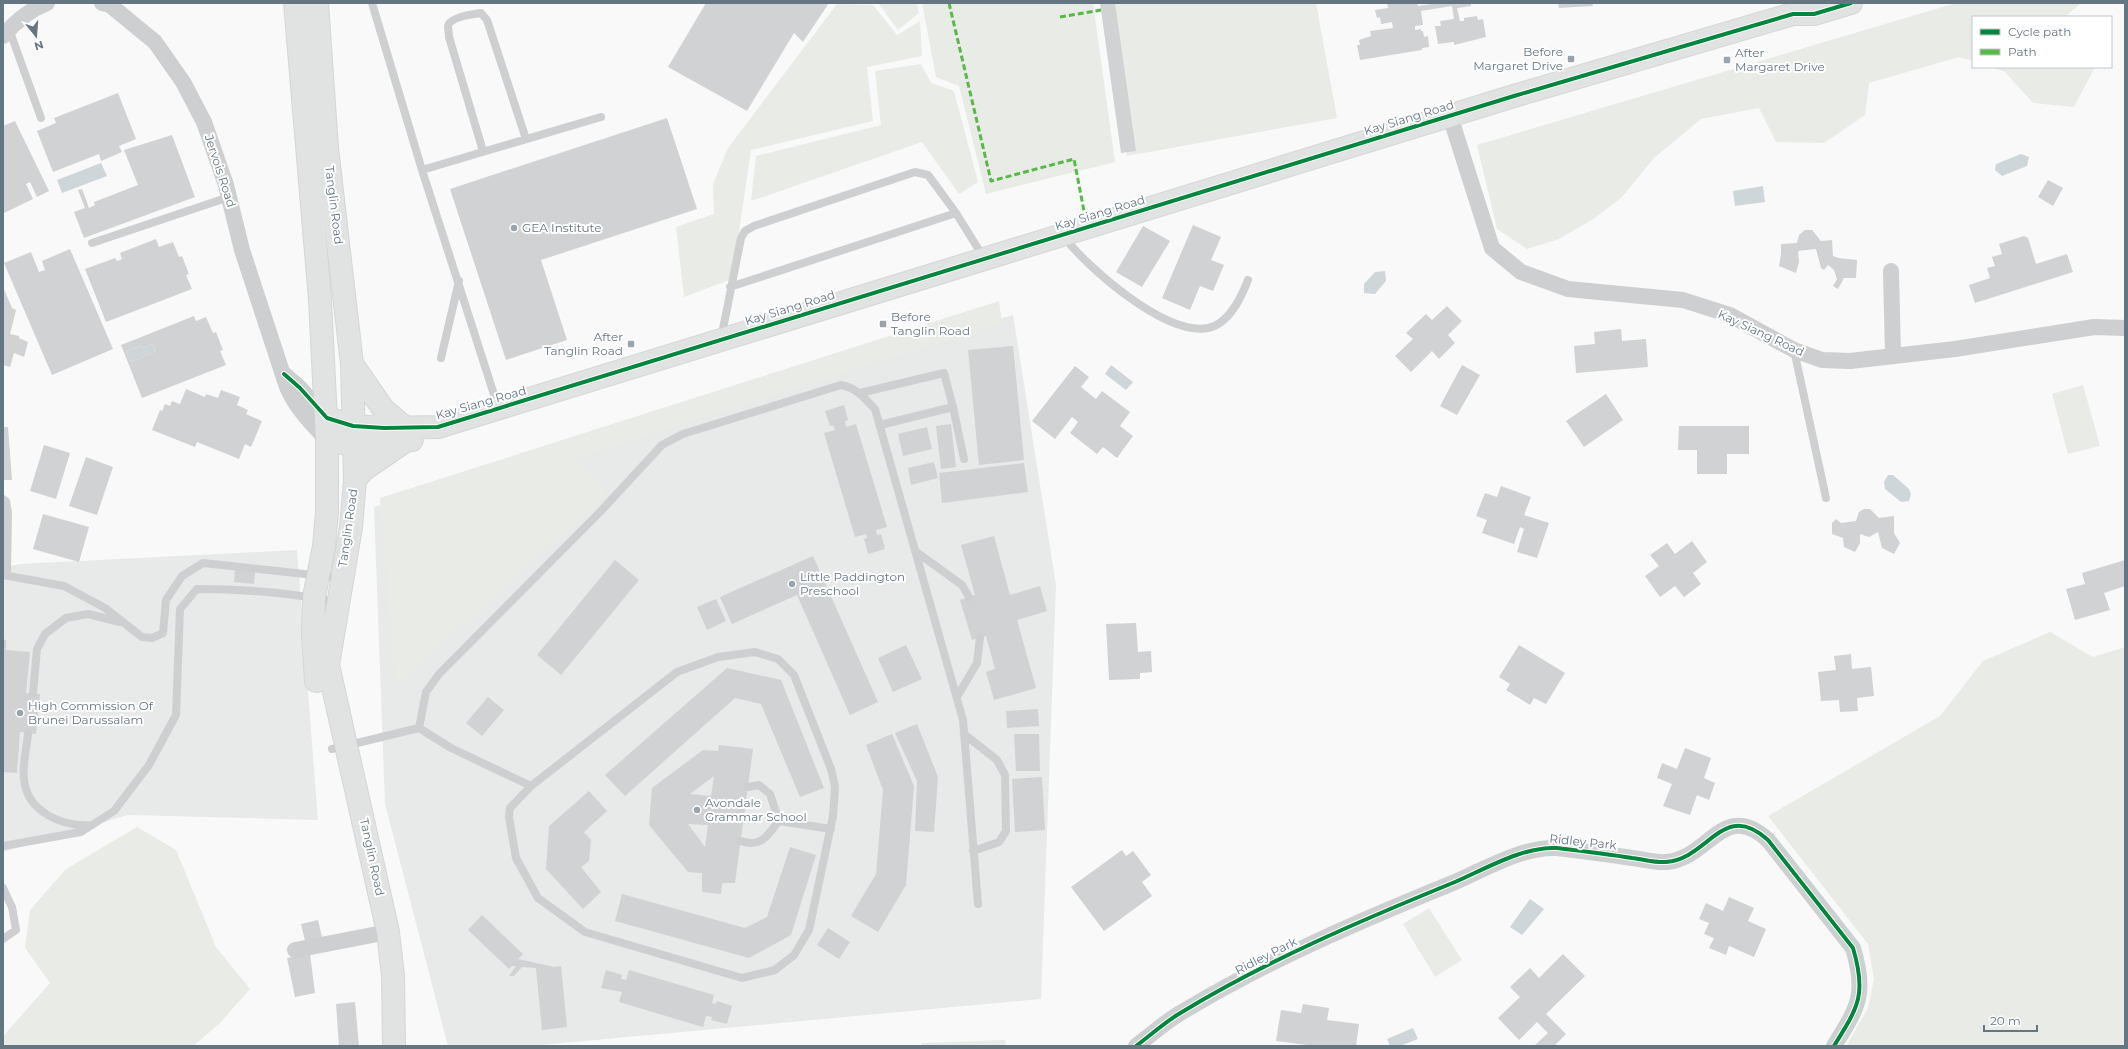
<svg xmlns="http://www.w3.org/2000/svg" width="2128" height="1049" font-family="Montserrat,sans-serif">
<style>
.built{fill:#e8e9e9}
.green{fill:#e8ebe6}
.water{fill:#ced6d9}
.building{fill:#d0d2d3;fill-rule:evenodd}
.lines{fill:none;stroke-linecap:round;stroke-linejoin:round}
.secondary-casing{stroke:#d5d6d7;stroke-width:24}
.primary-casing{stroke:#d5d6d7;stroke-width:24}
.lane{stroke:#cecfd0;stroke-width:8}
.street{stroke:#cecfd0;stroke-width:16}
.secondary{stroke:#e1e2e2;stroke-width:22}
.primary{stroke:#e1e2e2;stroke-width:22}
.quiet{stroke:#58b947;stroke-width:3;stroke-dasharray:6 3;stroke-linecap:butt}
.cycleway-casing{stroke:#fff;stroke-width:6}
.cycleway{stroke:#00873e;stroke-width:4}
.poi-dot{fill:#99a4ac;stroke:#fff;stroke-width:1.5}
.labels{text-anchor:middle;stroke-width:4;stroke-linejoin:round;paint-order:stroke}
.poi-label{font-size:12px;fill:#657683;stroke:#fff;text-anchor:start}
.street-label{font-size:12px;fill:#657683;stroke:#fff}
</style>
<rect width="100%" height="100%" fill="#f9f9f9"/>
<path class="built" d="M1013,315l43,270 -15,414 -511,47h-82l-63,-242 -11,-297z
M297,550l21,270 -190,-5 -125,37v-284l17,-4z"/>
<path class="green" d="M878,3h39l2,10 -21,17z
M922,3h171l22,159 -129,32 -27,-108 -23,-9z
M1106,3h210l21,115 -210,38z
M1956,3h125l-16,14h-92v44l-14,-4 -90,26 -4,32 -41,28 -48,-1 -17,-34 -58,11 -47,39 -32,39 -27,21 -36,21 -32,10 -30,-20 -20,-84z
M837,4l36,1 24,30 23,-14 2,35 -55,11 6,54 -122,29 -19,129 -48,18 -8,-70 38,-13 -1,-30 15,-36z
M921,64l10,19 23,8 24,91 -19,12 -37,-52 -171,59 5,-45 125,-31 -6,-54z
M1990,67h105l-21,40 -41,-4 -28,-31z
M999,301l3,22 -426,135 32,35 -213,194 -15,-189z
M2083,385l17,61 -32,8 -16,-60z
M2050,632l43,25 32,-10v399h-279l22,-38 6,-29 -6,-35 -100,-128 172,-100 43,-55z
M137,827l39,23 40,97 34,42 -31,35 -26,22h-190v-9l2,-3 45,-51 -25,-35 5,-38 36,-41z
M1429,908l33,52 -27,17 -32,-53z
M1005,1040l1,6h-84l-1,-3z"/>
<path class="water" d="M2021,154l8,3 -2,9 -25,10 -7,-6 1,-6z
M101,163l6,13 -45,17 -5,-13z
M1763,186l2,16 -30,4 -2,-15z
M1385,271l1,10 -11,13 -11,-1v-9l11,-12z
M153,344l3,7 -25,11 -5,-11 15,-6 1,3z
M1111,365l22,17 -7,8 -21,-16z
M1888,475h5l16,14 2,5 -2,7 -8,1 -16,-13 -1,-7z
M1530,899l14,10 -22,26 -12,-8z
M1413,1028l5,11 -18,7h-10l-3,-7z"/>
<path class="building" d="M706,3h123l-26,39 -9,-9 -47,78 -79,-44z
M1100,3h15l21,148 -15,2z
M1387,3h30l1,3 20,-3h33v3l-14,2 3,13h4v-3l13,-2 1,4 5,-1 3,18 -32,8v-3l-16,2 -3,-18h6l-1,-5 14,-2 -2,-13 -31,5 2,14 -8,1v4l6,-1v2h2l1,6 4,-1 1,11 -7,1v2l-62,10 -3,-15h3l-1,-5 12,-4 -1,-5 23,-3 -1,-6 -11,2 -1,-7 -3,1 -2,-8 13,-2z
M1558,3h34l1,3 -34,2z
M118,93l18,46 -17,7 3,6 -21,9 -2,-7 -46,18 -16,-41 19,-8 -2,-5z
M667,118l30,91 -156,51 26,80 -61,20 -56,-171z
M15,121l34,70 -12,6 -7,-15 -4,2 7,15 -29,14 -1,-87z
M172,135l23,62 -111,41 -10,-26 11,-4 -7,-18 4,-1 7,19 6,-3 -1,-3 44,-17 -14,-35z
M2048,180l15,8 -10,18 -15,-9z
M1193,225l28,12 -10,23 13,5 -11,26 -13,-5 -10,24 -28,-12z
M1143,226l27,15 -28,46 -26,-15z
M1805,230h7l9,11 11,-1 1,16 6,2 18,2 -1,18h-12l-6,11 -5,-3 4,-7 -3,-9 -6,-5 -4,5 -3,-2 -5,-19 -18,2 1,11 -3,11 -17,-7 2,-12v-10l16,-1 2,-8z
M2024,236l4,2 8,26 31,-10 6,18 -98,31 -6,-18 21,-7 -3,-10 8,-2 -3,-9 10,-3 -3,-10z
M156,239l3,8 14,-5 6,15 3,-1 7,18 -3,1 6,14 -86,33 -21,-53 30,-11 2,3 5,-2 -2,-6z
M70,249l43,100 -61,26 -48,-112 27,-11 8,20 6,-2 -3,-9z
M3,287l9,21 4,2 -6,24 9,2v2l9,4 -4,15 -10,-4 -4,14 -7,-2z
M1447,306l15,15 -14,14 7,8 -16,16 -7,-8 -21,21 -16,-16 18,-17 -7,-6 20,-19 6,6z
M194,316l2,5 10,-4 7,16 3,-1 7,18 -3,1 6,14 -84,33 -21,-53zM153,344l3,7 -25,11 -5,-11 15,-6 1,3z
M1621,329l1,12 24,-2 2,28 -72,6 -2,-27 21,-2 -1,-12z
M1013,346l11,114 -45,5 -11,-115z
M1462,365l18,10 -23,40 -17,-9z
M1075,366l14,11 -8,10 15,12 6,-8 28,21 -10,14 13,10 -16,22 -14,-11 -6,7 -27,-21 8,-11 -6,-5 -17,22 -23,-18z
M186,389l19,8 1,-3 12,4 3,-8 19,7 -3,8 11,5 -2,4 16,7 -11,26 -6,-3 -6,15 -42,-17 -2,5 -43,-17 8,-20 2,1 3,-7 5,2 2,-5 8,3z
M1606,394l17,26 -39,27 -18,-26z
M844,405l4,15 -3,1 1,6 10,-3 31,103 -11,3 1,5 4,-1 4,15 -17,5 -4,-15 3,-1 -1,-4 -11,3 -31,-104 11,-3 -2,-5 -3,1 -5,-15z
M951,424l5,43 -15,2 -5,-43z
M1679,426h70v28h-22v20h-30v-24h-19z
M3,427h5l4,53h-9z
M927,427l5,22 -29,7 -5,-22z
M44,445l26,8 -14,46 -26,-8z
M86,457l27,10 -16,48 -28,-9z
M934,462l4,16 -27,7 -3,-17z
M1024,463l4,29 -86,11 -3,-30z
M1501,486l30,11 -7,18 25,8 -12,35 -20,-6 7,-23 -4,-2 -6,17 -32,-11 5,-13 -11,-4 9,-23 12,4z
M1864,509h6l9,9 15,-2v17l6,10 -6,11 -12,-6 -4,-16 -9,5 -9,-3v9l-5,9 -11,-5 -1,-9 -11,-4v-11l4,-4 5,4 15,-2 3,-9z
M43,514l46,13 -10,35 -46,-13z
M994,536l16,59 30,-9 7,25 -30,9 19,68 -42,12 -8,-28 9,-3 -9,-33 -14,4 -12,-40 15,-5 -14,-50z
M1692,541l15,21 -14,11 8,11 -17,13 -9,-11 -15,11 -15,-21 14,-10 -9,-11 17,-12 8,11z
M813,556l65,146 -28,13 -53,-120 -65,29 -12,-27z
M615,560l24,20 -78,95 -24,-20z
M2125,560v26l-21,7 6,17 -35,10 -9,-31 19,-5 -3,-11z
M235,570l20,2 -1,12 -20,-2z
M716,599l10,22 -19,9 -10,-23z
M1136,623l2,29 13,-1 1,21 -12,1v6l-31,1 -3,-56z
M3,639l3,1v10l24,2 -4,41 14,1 -4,40 -16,-2 -3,41 -14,-1z
M906,645l16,34 -29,13 -15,-34z
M1519,645l46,28 -19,31 -12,-6 -4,7 -24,-15 4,-6 -11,-7z
M1851,654l1,15 19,-2 3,29 -17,2 1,13 -18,1 -1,-12 -18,1 -3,-29 18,-2 -2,-14z
M727,668l54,12 43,108 -24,9 -39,-93 -26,-6 -110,98 -20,-21z
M488,697l16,13 -22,26 -16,-13z
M1038,709l1,17 -32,2 -1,-17z
M917,724l21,53 -4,55 -19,-1 2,-50 -22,-48z
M892,734l22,52 -8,99 -28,47 -27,-16 25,-42 7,-84 -17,-45z
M1014,734h25l1,37h-24z
M719,745l34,4 -18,134h-13l-1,11 -19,-2v-19l-14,-1 -39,-47 3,-37 51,-38 15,1zM714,776l-3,20 -21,-2zM688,824l20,1 -3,22z
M1685,748l26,10 -7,20 11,5 -6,17 -12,-5 -7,20 -27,-9 9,-22 -15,-6 5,-15 15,6z
M1042,777l3,53 -30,2 -3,-53z
M589,791l18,20 -23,21 7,8 -2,21 -8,6 20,25 -18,17 -37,-40 3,-43z
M790,847l26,8 -25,80 -42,23 -134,-37 7,-27 123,34 22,-11z
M1122,850l4,6 7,-5 18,24 -9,7 10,14 -48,35 -33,-44z
M1729,897l25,11 -6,13 18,8 -12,28 -25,-11 -3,9 -17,-7 5,-10 -10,-4 5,-11 -10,-4 7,-16 17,8z
M482,915l41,39 -5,5 36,8 7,-1 6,61 -25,3 -6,-62 -14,-1 -8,9h-5l7,-10h-4l-3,3 -41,-39z
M318,920l5,21 -17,4 -5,-21z
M828,928l22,14 -11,17 -22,-14z
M310,954l5,39 -20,4 -8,-39z
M1563,954l22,22 -39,38 20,20 -12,12h-20l14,-13 -11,-11 -18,18 -21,-22 22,-21 -10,-10 20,-19 9,10z
M606,970l16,5 -1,4 5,1 3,-10 85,25 -2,8 4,1 1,-3 15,5 -5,18 -16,-4 1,-3 -6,-1 -3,11 -84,-25 3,-10 -21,-4z
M355,1002l4,44h-20l-3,-42z
M1303,1004l26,4 -2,12 32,4 -3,22h-42l-38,-5 5,-31 20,3z"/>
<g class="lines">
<defs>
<path id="secondary" d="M327,418l26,8 31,2 54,-1 1076,-331 279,-82h21l37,-11
M327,440l26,5 59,-5"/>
<path id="primary" d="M295,3l25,297 7,140v72l-3,34 -10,51 -1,38 3,46
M317,3l10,145 25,216 3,116 -4,47 -23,138 60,267 5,44 1,70
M352,364l32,46 20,17
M355,480l8,-10 41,-28"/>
</defs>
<use href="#secondary" class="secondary-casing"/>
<use href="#primary" class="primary-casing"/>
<path class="lane" d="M372,3l50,167 76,237
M9,29l32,89
M483,151l-34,-114c0,-3 -1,-8 -1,-11 2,-9 25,-12 33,-13l6,7 39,119
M422,170l179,-53
M1063,236c25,32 102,100 145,92 21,-4 33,-30 40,-48
M92,243l137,-46
M730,287l226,-74
M721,339l20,-101 4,-7 9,-5 161,-54 13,3 6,8 22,30 28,45
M1794,350l32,148
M441,358l18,-77
M860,393l84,-20 9,34 11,52
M880,425l73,-18
M3,499l3,2 2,12 -1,61
M915,551l47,34 7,12
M3,575l61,11 41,22 37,29 10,1 11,-5 3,-33 16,-24 21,-13 138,15
M755,652l23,7 16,16 37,94 4,17 -2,30 -24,114 -15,25 -19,15 -33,8 -157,-46 -47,-34 -22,-40 -7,-41 1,-9 21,-22 146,-114 41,-15z
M33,693l4,-44 8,-15 21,-16 22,-4 32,8
M957,697l20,-34 3,-26
M419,728l7,-36 13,-18 161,-162 62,-67 21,-11 158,-49c16,3 23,13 34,24l88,311 15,184
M419,728l32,20 80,38
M28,733c-1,14 -6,32 -4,46 3,33 38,48 68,46
M964,734l33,26 8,15 1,56 -7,11 -26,9
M332,749l87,-21
M748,787l11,-2 11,9 9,27
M779,821l52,8
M741,841c20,7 26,-5 38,-20
M3,846l78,-14 33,-21 35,-46 27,-50 4,-106 17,-20c46,0 95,4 140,13
M3,888l9,19 4,23 -13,9"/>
<path class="street" d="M102,3l8,2 45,37 28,40 21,40 22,63 16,65 45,137c9,21 25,37 40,53
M3,36c12,-14 26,-26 44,-33
M1450,116l42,132 29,24 47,17 115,11 47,15 64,35 28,10 28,1 105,-12 139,-22 31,1
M1891,271l2,85
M284,374l16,14 27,30
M295,950l93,-18
M1136,1046c15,-11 30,-25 46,-34 86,-52 180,-92 273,-130 30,-13 69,-36 102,-34 25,3 50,6 75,10 11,1 23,5 34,4 43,-3 57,-63 102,-22l85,108c14,47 5,59 -19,98"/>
<use href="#secondary" class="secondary"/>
<use href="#primary" class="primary"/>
<path class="quiet" d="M949,3l42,178 83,-22 10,52
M1060,17l41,-7"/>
<defs>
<path id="cycleway" d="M284,374l16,14 27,30 26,8 31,2 54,-1 1076,-331 279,-82h21l37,-11
M1136,1046c15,-11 30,-25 46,-34 86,-52 180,-92 273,-130 30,-13 69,-36 102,-34 25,3 50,6 75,10 11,1 23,5 34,4 43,-3 57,-63 102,-22l85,108c14,47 5,59 -19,98"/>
</defs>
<use href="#cycleway" class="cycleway-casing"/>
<use href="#cycleway" class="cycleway"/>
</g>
<g class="poi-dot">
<rect x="1567" y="55" width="8" height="8" rx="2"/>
<rect x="1723" y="56" width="8" height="8" rx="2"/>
<circle cx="514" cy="228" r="4"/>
<rect x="879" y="320" width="8" height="8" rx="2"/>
<rect x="627" y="340" width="8" height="8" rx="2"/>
<circle cx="792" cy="584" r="4"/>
<circle cx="20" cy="713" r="4"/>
<circle cx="697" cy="810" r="4"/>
</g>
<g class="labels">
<g class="poi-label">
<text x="1563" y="56" text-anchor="end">Before<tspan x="1563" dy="14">Margaret Drive</tspan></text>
<text x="1735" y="57">After<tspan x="1735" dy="14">Margaret Drive</tspan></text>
<text x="522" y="232">GEA Institute</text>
<text x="891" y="321">Before<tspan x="891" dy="14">Tanglin Road</tspan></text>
<text x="623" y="341" text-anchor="end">After<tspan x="623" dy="14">Tanglin Road</tspan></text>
<text x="800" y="581">Little Paddington<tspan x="800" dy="14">Preschool</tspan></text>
<text x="28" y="710">High Commission Of<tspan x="28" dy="14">Brunei Darussalam</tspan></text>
<text x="705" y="807">Avondale<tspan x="705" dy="14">Grammar School</tspan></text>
</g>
<g class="street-label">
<text transform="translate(1409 118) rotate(-17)" y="4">Kay Siang Road</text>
<text transform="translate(220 171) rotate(72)" y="4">Jervois Road</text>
<text transform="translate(334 205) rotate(83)" y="4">Tanglin Road</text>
<text transform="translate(1100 213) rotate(-17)" y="4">Kay Siang Road</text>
<text transform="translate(790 308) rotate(-17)" y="4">Kay Siang Road</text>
<text transform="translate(1761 333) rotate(25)" y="4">Kay Siang Road</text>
<text transform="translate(481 403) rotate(-16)" y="4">Kay Siang Road</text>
<text transform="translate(348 528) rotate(-82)" y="4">Tanglin Road</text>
<text transform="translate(1583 842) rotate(6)" y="4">Ridley Park</text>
<text transform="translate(372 857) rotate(78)" y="4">Tanglin Road</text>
<text transform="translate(1266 956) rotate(-27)" y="4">Ridley Park</text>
</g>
</g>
<rect width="2128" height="1049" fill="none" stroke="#657683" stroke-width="8"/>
<rect x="1972" y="16" width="140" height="52" fill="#ffffff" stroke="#c1c8cd"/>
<rect x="1980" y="29" width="20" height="6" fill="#00873e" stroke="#c1c8cd"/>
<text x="2008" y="36" font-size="12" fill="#657683">Cycle path</text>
<rect x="1980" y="49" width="20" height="6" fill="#58b947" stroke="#c1c8cd"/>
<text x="2008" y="56" font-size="12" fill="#657683">Path</text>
<g transform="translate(36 36) rotate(163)" stroke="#ffffff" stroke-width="3" paint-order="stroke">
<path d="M0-3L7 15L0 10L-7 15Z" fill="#657683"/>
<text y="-6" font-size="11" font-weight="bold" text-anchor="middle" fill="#657683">N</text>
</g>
<path d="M1984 1025v6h53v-6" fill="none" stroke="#657683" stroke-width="2"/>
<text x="1990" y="1025" font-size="12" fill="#657683" stroke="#ffffff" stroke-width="3" paint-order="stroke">20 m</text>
</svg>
